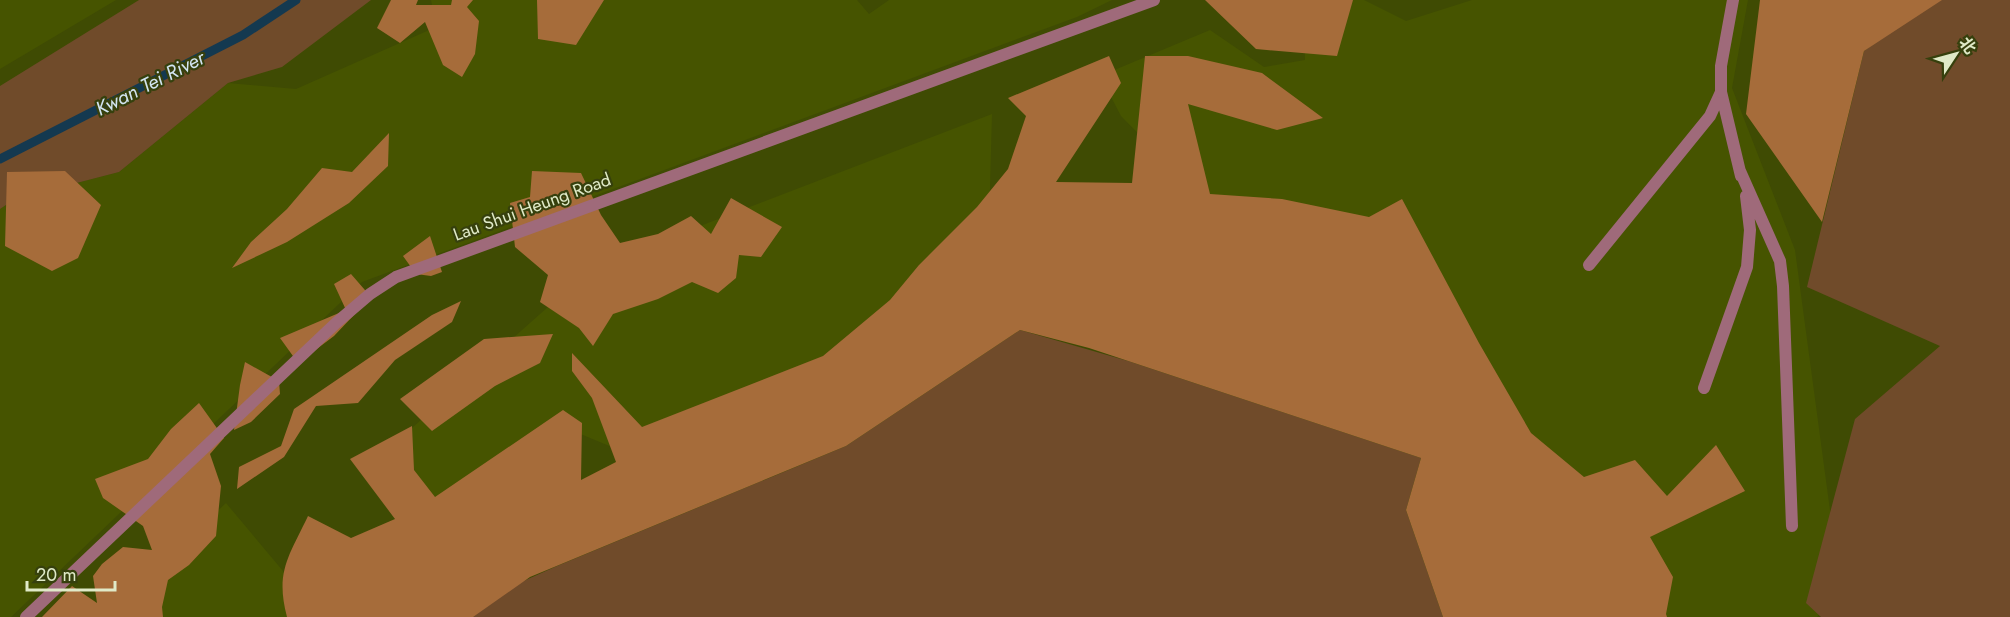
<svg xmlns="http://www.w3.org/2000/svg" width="2010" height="617" font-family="Jost,'Noto Sans SC',sans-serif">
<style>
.built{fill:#465400}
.green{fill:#704b2a}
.forest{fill:#a66c3a}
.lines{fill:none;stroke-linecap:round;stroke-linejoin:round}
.stream{stroke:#143950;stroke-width:9}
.service{stroke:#9f6a7a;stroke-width:12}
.minor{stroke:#9f6a7a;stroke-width:12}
.tertiary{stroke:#9f6a7a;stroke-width:12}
.labels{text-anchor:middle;stroke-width:4.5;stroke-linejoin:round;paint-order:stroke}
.street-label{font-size:18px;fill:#e0eac8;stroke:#36400d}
.water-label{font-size:20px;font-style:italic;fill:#d2e4f1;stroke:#36400d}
</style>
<rect width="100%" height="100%" fill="#3f4b03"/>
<path class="built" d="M0,0h116l-116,69z
M431,0h426l12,14 20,-14h223l-35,17 -715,265 -351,335h-11v-408l15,-10 104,-27 109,-89 68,6 140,-62z
M1325,0h39l42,21 66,-21h276l-16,88 63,162 46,342 -24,25h-202l-494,-501 -21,-40 110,-46 54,37 41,-7 -1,-33z
M992,114l-3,111 -120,123 -238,107 -77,-32 -127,99 -51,-62 217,-193z
M226,503l57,68 22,46h-200z"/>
<path class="green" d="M139,0h232l-89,67 -54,16 -109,89 -104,27 -15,10v-123z
M1932,0h78v617h-189l-15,-14 49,-184 85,-73 -133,-59 57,-236z
M1020,330l108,31 293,97 -15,52 37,107h-1000l114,-51 289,-120z"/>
<path class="forest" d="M391,0h27l-2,5h35l1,-5h21l-6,7 12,14 -4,33 -13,23 -19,-12 -18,-43 -25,21 -23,-15z
M537,0h67l-28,45 -38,-6z
M1205,0h148l-16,56 -81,-7z
M1760,0h182l-78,51 -42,171 -76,-108z
M1109,56l12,27 -65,99 76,1 13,-127h43l74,17 61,45 -46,12 -89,-26 22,90 72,5 87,18 33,-18 77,144 52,90 53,44 51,-17 32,36 49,-51 29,46 -95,46 23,40 -7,37 1,3h-224l-37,-107 15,-52 -332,-110 -69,-18 -174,116 -316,131 -57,40h-186c-12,-45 2,-61 21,-101l43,22 44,-19 -45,-60 62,-33 2,44 21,27 128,-87 19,13 -1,57 35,-18 -24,-64 -20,-27v-18l70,74 181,-71 67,-56 29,-35 58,-58 31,-38 18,-53 -18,-18z
M389,133l-1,33 -39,37 -62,39 -55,26 19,-26 36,-33 35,-41 30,4z
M65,171l36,34 -23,53 -26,13 -47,-25 2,-74z
M532,171l49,2 20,42 19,28 38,-9 33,-18 20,18 20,-36 51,29 -21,30 -22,-2 -3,23 -18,15 -26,-11 -34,17 -45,15 -20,32 -14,-18 -39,-26 8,-27 -33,-28 -5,-44 20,-6z
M430,236l12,36 -11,4 -15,-2 -13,-18z
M351,274l20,23 -37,39 -36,27 -18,-25 66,-28 -12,-26z
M461,301l-9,21 -57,38 -37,43 -42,3 -32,51 -47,32 2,-22 42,-21 13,-37 138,-94z
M553,334l-13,29 -45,23 -63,45 -32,-32 84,-60z
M245,362l34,19 1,13 -29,28 -17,8 6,-45z
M199,403l25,35 -14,16 11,32 -5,50 -27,29 -21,15 -6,27 1,10h-121l30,-31 25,17 -4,-27 9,-12 21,-17 29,3 -9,-24 -40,-28 -8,-19 53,-20 23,-30z"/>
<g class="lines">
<path class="stream" d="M0,159l243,-124 53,-35"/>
<path class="service" d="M1721,92l20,84
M1740,171l40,90 3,25 9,240
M1589,265l121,-149 11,-24
M1704,388l43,-121 3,-37 -4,-34"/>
<path class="minor" d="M1721,92v-26l12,-66"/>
<path class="tertiary" d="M26,617l310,-294 34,-29 26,-17 758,-277"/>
</g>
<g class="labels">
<g class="street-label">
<text transform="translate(532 207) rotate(-20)" y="6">Lau Shui Heung Road</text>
</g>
<g class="water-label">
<text transform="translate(150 83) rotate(-27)" y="7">Kwan Tei River</text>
</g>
</g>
<g transform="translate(1956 54) rotate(54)" stroke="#36400d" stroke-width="4.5" paint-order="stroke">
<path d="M0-4.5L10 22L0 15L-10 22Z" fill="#e0eac8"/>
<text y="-9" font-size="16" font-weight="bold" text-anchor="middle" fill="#e0eac8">北</text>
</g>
<path d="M27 581v9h88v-9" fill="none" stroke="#e0eac8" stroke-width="3"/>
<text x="36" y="581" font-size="18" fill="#e0eac8" stroke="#36400d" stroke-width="4.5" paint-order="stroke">20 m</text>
</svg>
